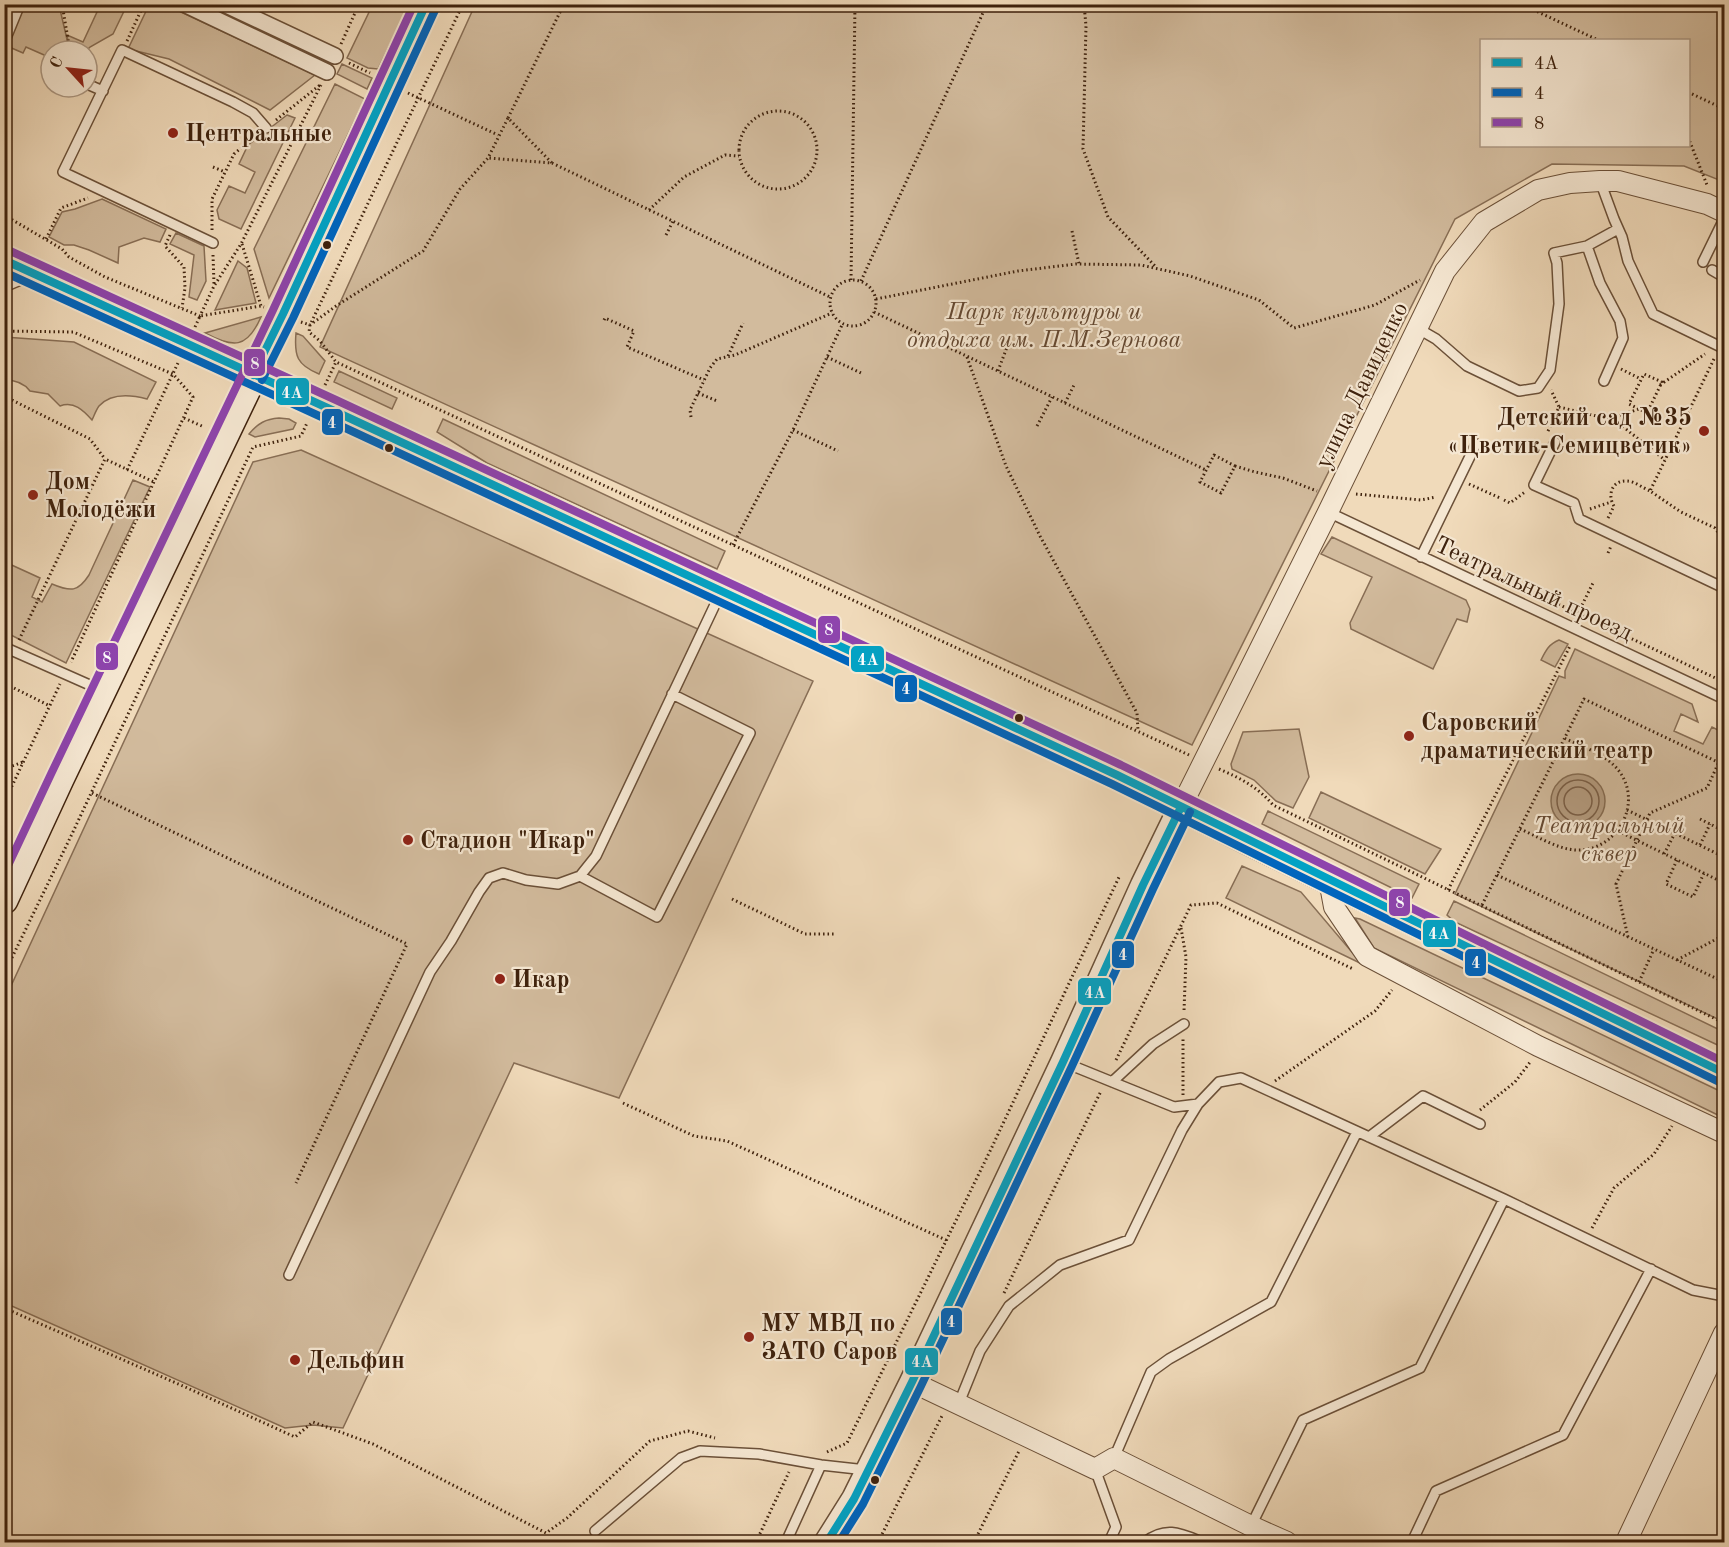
<svg xmlns="http://www.w3.org/2000/svg" width="1729" height="1547" font-family="'Old Standard TT',serif">
<style>
.green{fill:#d2bb9d;stroke:#886e55;stroke-width:1.5;fill-rule:evenodd}
.water{fill:#b49b7f;stroke:#856b51;stroke-width:1.5}
.lines{fill:none;stroke-linecap:round;stroke-linejoin:round}
.shore{stroke:#7a5e46;stroke-width:1.5}
.service-casing{stroke:#6b5038;stroke-width:12}
.pedestrian-casing{stroke:#6b5038;stroke-width:18}
.minor-casing{stroke:#6b5038;stroke-width:22}
.tertiary-casing{stroke:#6b5038;stroke-width:27}
.secondary-casing{stroke:#3f220d;stroke-width:30}
.path{stroke:#3f220d;stroke-width:3;stroke-dasharray:1.5 3;stroke-linecap:butt}
.service{stroke:#f5e7d2;stroke-width:9}
.pedestrian{stroke:#f5e7d2;stroke-width:15}
.minor{stroke:#f5e7d2;stroke-width:20}
.tertiary{stroke:#f5e7d2;stroke-width:24}
.secondary{stroke:#f5e7d2;stroke-width:27}
.bus-1-casing{stroke:#f5e7d2;stroke-width:12}
.bus-2-casing{stroke:#f5e7d2;stroke-width:12}
.bus-3-casing{stroke:#f5e7d2;stroke-width:12}
.bus-1{stroke:#03a2c4;stroke-width:8}
.bus-2{stroke:#0065bd;stroke-width:8}
.bus-3{stroke:#8e44ad;stroke-width:8}
.poi-dot{fill:#8f2418;stroke:#f5e7d2;stroke-width:2}
.bus-dot{fill:#3f220d;stroke:#f5e7d2;stroke-width:2}
.labels{text-anchor:middle;stroke-width:4.5;stroke-linejoin:round;paint-order:stroke}
.poi-label{font-size:24px;font-weight:bold;fill:#3f220d;stroke:#f5e7d2;text-anchor:start}
.park-label{font-size:24px;font-style:italic;fill:#644831;stroke:#f5e7d2}
.street-label{font-size:24px;fill:#3f220d;stroke:#f5e7d2}
.line-badge{stroke:#f5e7d2;stroke-width:2}
.badge-label{font-size:16px;text-anchor:middle;font-weight:bold;fill:#fff}
</style>
<rect width="100%" height="100%" fill="#f0daba"/>
<filter id="stains"><feTurbulence type="fractalNoise" baseFrequency=".00333" numOctaves="4"/><feColorMatrix values="0 0 0 0 .2 0 0 0 0 .09 0 0 0 0 .02 0 0 0 .5 -.17"/></filter>
<radialGradient id="worn" r=".72"><stop offset=".6" stop-color="#630" stop-opacity="0"/><stop offset="1" stop-color="#630" stop-opacity=".3"/></radialGradient>
<path class="green" d="M373,4l36,1 -31,64 -10,-1 -21,-10z
M25,5h34l10,43 -2,-13 16,7 14,-30 -11,-6 1,-1h40l-14,29 -23,13 -4,4h-35v7l-25,-11 -3,6 -16,-7z
M149,5h17l149,70 -45,35 -101,-51 -41,-10z
M475,5h1249v177l-40,-16 -132,-2 -97,55 -263,526 -872,-398zM1482,40h206v106h-206z
M342,64l30,14 -5,11 -30,-15z
M335,84l30,15 -96,199 -15,-49z
M287,115l8,3 -54,111 -22,-10 -2,-9 12,-24 16,7 10,-21 -16,-8 9,-19z
M102,199l64,30 -6,13 -16,-4 -25,9 -1,16 -29,-13 -15,-5h-10l-15,-8 13,-25 13,-3z
M176,233l28,13 2,35 -9,19 -8,-3 5,-42 -24,-11z
M238,261l9,7 9,35 -41,7z
M261,317c-14,32 -28,31 -56,16z
M296,333l7,3 22,25 -6,13c-22,-9 -25,-18 -23,-41z
M4,337l70,5 82,40 -9,17c-15,-4 -36,-6 -48,7 -3,4 -5,10 -7,14 -9,-10 -18,-19 -32,-14l-12,-12 -18,-3c-6,-8 -16,-11 -25,-11z
M339,371l58,27 -5,11 -58,-27z
M279,418l10,1 7,4 -3,6 -38,8 -6,-3c9,-11 17,-15 30,-16z
M443,419l282,132 -8,18 -230,-106 -50,-31z
M301,450l512,231 -194,417 -105,-35 -171,365 -30,-3 -28,3 -280,-125v-304l248,-537z
M133,480l17,7 -84,176 -61,-31v-70l35,16 -8,19 10,5 10,-18c19,8 26,8 37,-9z
M1332,537l134,63 4,9 -3,13 -10,-3 -24,50 -82,-40 -1,-6 22,-46 -51,-23z
M1559,640l9,4 -13,23 -14,-7c5,-10 8,-16 18,-20z
M1575,649l117,55 6,18 -17,-8 -7,17 29,13 9,-17 12,6v10l-4,9 4,3v267l-269,-128 104,-218 6,2v-7z
M1299,729l10,48 -16,31 -17,-7 -22,-21 -22,-11 -1,-5 12,-32z
M1321,792l120,57 -16,25 -116,-56z
M1268,811l151,73 -7,14 -150,-74z
M1242,866l59,26 61,72 -136,-66z
M1454,901l270,131v16l-269,-126 -8,-7z
M1355,918l5,1 364,174v25l-350,-170z"/>
<path class="water" d="M1551 801a27 27 0 1 1 54 0a27 27 0 1 1-54 0Z"/>
<g class="lines">
<path class="shore" d="M1557 801a21 21 0 1 1 42 0a21 21 0 1 1-42 0Z
M1564 801a14 14 0 1 1 28 0a14 14 0 1 1-28 0Z"/>
<defs>
<path id="service" d="M4,43l16,-39
M87,84l16,7
M1600,181l14,38 8,18 6,24 25,53 70,34 1,-3
M213,243l-150,-71 59,-122 111,52 20,11 13,15
M1587,246l13,37 20,38 3,17 -19,43
M1703,262l21,-43
M1712,270l12,7
M4,287l26,-11
M1417,328l19,11 31,27 52,25 19,-3 12,-18 9,-66 -2,-41 -3,-10 33,-7 31,-17
M1555,442l-21,43 40,18 5,16 145,69
M1328,512l396,187
M1421,557l55,-113
M4,647l97,43
M580,876l77,41 93,-184 -78,-39
M1063,1062l111,45 24,-3 21,-22 22,-4 263,121 189,91 31,6
M1112,1082l41,-38 31,-20
M1369,1137l54,-41 57,28
M289,1275l141,-303 21,-31 28,-49 10,-14 14,-5 23,7 32,4 22,-8 16,-20 124,-262
M959,1403l21,-52 29,-45 51,-41 69,-25 53,-110 16,-26
M1114,1458l37,-86 18,-13 102,-57 86,-170
M1095,1469l21,58 -7,15
M1251,1526l52,-106 117,-52 84,-169
M595,1531l86,-73 19,-7 59,3 62,11 45,5
M786,1542l35,-77
M1145,1542c21,-16 35,-9 57,0
M1412,1542l24,-51 127,-56 88,-166"/>
<path id="pedestrian" d="M184,4l143,68
M224,4l111,52"/>
<path id="minor" d="M1181,807l147,-295 117,-241 39,-49 54,-32 32,-7 30,-2h18l89,23 17,8
M1329,880l5,27 33,49 171,90 186,87
M912,1382l183,87 19,-11 137,68 36,16
M1626,1542l98,-209"/>
<path id="tertiary" d="M4,260l249,115
M827,1542l27,-43 58,-117 151,-320 80,-177 38,-78"/>
<path id="secondary" d="M253,375l79,35 785,365 130,65 477,233
M4,900l56,-121 223,-465 143,-310"/>
</defs>
<use href="#service" class="service-casing"/>
<use href="#pedestrian" class="pedestrian-casing"/>
<use href="#minor" class="minor-casing"/>
<use href="#tertiary" class="tertiary-casing"/>
<use href="#secondary" class="secondary-casing"/>
<path class="path" d="M62,4l8,47
M463,4l-153,321 -1,7 11,9 16,21 853,393
M1084,4l2,22 -3,123 25,68 48,50
M1521,4l77,36
M127,41l17,-37
M341,44l18,-40
M349,63l21,10
M1688,92l36,17
M408,93l90,42
M739 150a39 39 0 1 1 78 0a39 39 0 1 1-78 0Z
M508,118l56,-114
M276,120l44,-35
M1688,137l19,48
M552,163l278,134
M213,167l12,5
M649,210l35,-33 41,-22 14,1
M4,215l58,34 7,8 36,20 95,39 14,-30 27,-42 80,-159
M212,230v-31l22,-45 22,-19
M1072,231l7,33
M170,235l-5,11 19,21 1,21 -3,20
M666,235l7,-14
M46,239l15,-31 27,-10
M242,244l19,62
M213,255l1,29
M830 303a23 23 0 1 1 46 0a23 23 0 1 1-46 0Z
M851,280l4,-276
M861,281l126,-277
M876,299l142,-28 58,-7 65,1 49,11 69,24 35,28 81,-23 45,-25
M874,312l332,158
M604,320l1,-2 29,13 -7,16 77,33
M301,322l9,3 26,-19 87,-55 37,-62 28,-31 20,-40 44,45 -64,-5
M195,327l5,-11 61,-10 3,1
M4,331l69,1 100,42 20,23 -122,265
M728,356l15,-33
M827,357l34,16
M967,357l39,109 34,70 97,177 1,18
M1714,359l-64,132 31,21 34,16 9,13
M1621,369l20,10
M998,371l12,-32
M325,385l11,-23
M1660,385l45,-31
M698,393l19,8
M4,396l86,43 15,20
M1065,403l9,-18
M1559,407l50,12 30,-10 8,4 15,-31 -18,-8 -15,30 10,5
M691,417l-1,-7 20,-42 7,-9 18,-4 97,-42
M184,418l20,9
M1612,418l53,42
M1037,426l15,-29
M793,430l45,21
M1548,431l11,-24 -8,-17
M1214,455l21,11 -14,27 -21,-11z
M1235,466l20,6 28,6 34,13
M127,470l51,-107
M1469,484l31,14
M1356,494l65,6 15,-3
M1504,500l6,3 15,-11
M1590,509l21,-7
M1608,518l6,-12c-7,-11 -2,-26 13,-25 7,0 16,7 23,10
M733,545l60,-115 49,-105
M1608,553l3,-7
M1530,591l194,91
M1578,613l16,-32
M19,640l86,-181 49,23
M4,672l5,-10
M4,698l6,-12 40,20
M4,769l19,-7
M1219,769c21,9 39,18 54,36l451,218
M92,793l315,151 -111,239
M4,803l56,-119
M1627,810l97,47
M1700,819l22,11
M1520,829c17,7 37,20 56,21 40,2 68,-46 43,-79 -13,-17 -36,-24 -55,-33
M1618,831l106,52
M1700,845l10,-21
M1664,854l11,-21
M1677,860l-11,24 27,13 11,-24
M1497,875l227,107
M1719,881l5,-13
M1448,890l122,-244
M732,899l73,35h31
M1482,905l102,-206 140,66
M1181,928l5,29 -2,54
M1628,937l-12,-53 34,-71 57,-25 17,-37
M1677,960l47,-25
M4,974l68,-140 181,-387 48,-11 6,-13
M1639,982l15,-33
M1116,1060l75,-155 26,-2 136,66
M1275,1081l100,-70 17,-21
M1183,1095v-56
M623,1103l71,33 33,5 219,99
M1480,1110l35,-28 16,-21
M1592,1228l22,-40 40,-34 18,-28
M1004,1293l97,-202
M4,1308l179,78 112,51 18,-15 60,22 173,89 21,-15 83,-77 38,-10 27,7
M827,1452l20,-9 145,-296 128,-272
M853,1538l8,4
M756,1542l33,-70
M878,1542l65,-128
M974,1542l45,-91"/>
<use href="#service" class="service"/>
<use href="#pedestrian" class="pedestrian"/>
<use href="#minor" class="minor"/>
<use href="#tertiary" class="tertiary"/>
<use href="#secondary" class="secondary"/>
<defs>
<path id="bus-1" d="M4,260l328,150 785,365 607,298
M253,375l30,-61 143,-310
M827,1542l27,-43 58,-117 151,-320 80,-177 38,-78"/>
<path id="bus-2" d="M4,272l324,148 784,364 607,298
M262,380l31,-62 143,-310
M839,1542l24,-38 58,-118 151,-320 81,-177 37,-77"/>
<path id="bus-3" d="M8,250l328,150 785,365 603,297
M4,874l47,-100 222,-464 141,-306"/>
</defs>
<use href="#bus-1" class="bus-1-casing"/>
<use href="#bus-2" class="bus-2-casing"/>
<use href="#bus-3" class="bus-3-casing"/>
<use href="#bus-1" class="bus-1"/>
<use href="#bus-2" class="bus-2"/>
<use href="#bus-3" class="bus-3"/>
</g>
<g class="poi-dot">
<circle cx="173" cy="133" r="6"/>
<circle cx="1704" cy="431" r="6"/>
<circle cx="33" cy="495" r="6"/>
<circle cx="1409" cy="736" r="6"/>
<circle cx="408" cy="840" r="6"/>
<circle cx="500" cy="979" r="6"/>
<circle cx="749" cy="1337" r="6"/>
<circle cx="295" cy="1360" r="6"/>
</g>
<g class="bus-dot">
<circle cx="327" cy="245" r="5"/>
<circle cx="389" cy="448" r="5"/>
<circle cx="1019" cy="718" r="5"/>
<circle cx="875" cy="1480" r="5"/>
</g>
<g class="labels">
<g class="poi-label">
<text x="185" y="141">Центральные</text>
<text x="1692" y="425" text-anchor="end">Детский сад №35<tspan x="1692" dy="28">«Цветик-Семицветик»</tspan></text>
<text x="45" y="489">Дом<tspan x="45" dy="28">Молодёжи</tspan></text>
<text x="1421" y="730">Саровский<tspan x="1421" dy="28">драматический театр</tspan></text>
<text x="420" y="848">Стадион "Икар"</text>
<text x="512" y="987">Икар</text>
<text x="761" y="1331">МУ МВД по<tspan x="761" dy="28">ЗАТО Саров</tspan></text>
<text x="307" y="1368">Дельфин</text>
</g>
<g class="park-label">
<text x="1044" y="319">Парк культуры и<tspan x="1044" dy="28">отдыха им. П.М.Зернова</tspan></text>
<text x="1609" y="833">Театральный<tspan x="1609" dy="28">сквер</tspan></text>
</g>
<g class="street-label">
<text transform="translate(1361 385) rotate(-64)" y="8">улица Давиденко</text>
<text transform="translate(1534 588) rotate(25)" y="8">Театральный проезд</text>
</g>
</g>
<g class="line-badge">
<rect x="243" y="348" width="23" height="29" rx="6" fill="#8e44ad"/>
<rect x="275" y="377" width="35" height="29" rx="6" fill="#03a2c4"/>
<rect x="321" y="408" width="23" height="28" rx="6" fill="#0065bd"/>
<rect x="817" y="615" width="24" height="29" rx="6" fill="#8e44ad"/>
<rect x="95" y="642" width="24" height="29" rx="6" fill="#8e44ad"/>
<rect x="850" y="645" width="35" height="28" rx="6" fill="#03a2c4"/>
<rect x="894" y="674" width="24" height="29" rx="6" fill="#0065bd"/>
<rect x="1388" y="888" width="23" height="29" rx="6" fill="#8e44ad"/>
<rect x="1422" y="919" width="35" height="29" rx="6" fill="#03a2c4"/>
<rect x="1111" y="940" width="24" height="29" rx="6" fill="#0065bd"/>
<rect x="1464" y="948" width="23" height="29" rx="6" fill="#0065bd"/>
<rect x="1077" y="977" width="35" height="29" rx="6" fill="#03a2c4"/>
<rect x="940" y="1307" width="23" height="29" rx="6" fill="#0065bd"/>
<rect x="904" y="1347" width="35" height="29" rx="6" fill="#03a2c4"/>
</g>
<g class="badge-label">
<text x="255" y="369">8</text>
<text x="292" y="398">4А</text>
<text x="332" y="428">4</text>
<text x="829" y="635">8</text>
<text x="107" y="663">8</text>
<text x="868" y="665">4А</text>
<text x="906" y="694">4</text>
<text x="1400" y="908">8</text>
<text x="1439" y="939">4А</text>
<text x="1123" y="960">4</text>
<text x="1476" y="968">4</text>
<text x="1095" y="998">4А</text>
<text x="951" y="1327">4</text>
<text x="922" y="1367">4А</text>
</g>
<rect width="1729" height="1547" fill="none" stroke="#f0daba" stroke-width="24"/>
<rect x="6" y="6" width="1717" height="1535" fill="none" stroke="#3f220d" stroke-width="3"/>
<rect x="12" y="12" width="1705" height="1523" fill="none" stroke="#3f220d" stroke-width="1.5"/>
<rect x="1480" y="39" width="210" height="108" fill="#f5e7d2" stroke="#ac9883" stroke-width="1.5"/>
<rect x="1492" y="58" width="30" height="9" fill="#03a2c4" stroke="#ac9883" stroke-width="1.5"/>
<text x="1534" y="69" font-size="18" fill="#3f220d">4А</text>
<rect x="1492" y="88" width="30" height="9" fill="#0065bd" stroke="#ac9883" stroke-width="1.5"/>
<text x="1534" y="99" font-size="18" fill="#3f220d">4</text>
<rect x="1492" y="118" width="30" height="9" fill="#8e44ad" stroke="#ac9883" stroke-width="1.5"/>
<text x="1534" y="129" font-size="18" fill="#3f220d">8</text>
<g transform="translate(69 69) rotate(297)"><circle r="28" fill="#f5e7d2" stroke="#ac9883" stroke-width="1.5"/>
<path d="M0-4.5L10 22L0 15L-10 22Z" fill="#8f2418"/>
<text y="-9" font-size="16" font-weight="bold" text-anchor="middle" fill="#3f220d">С</text>
</g>
<rect width="100%" height="100%" filter="url(#stains)"/>
<rect width="100%" height="100%" fill="url(#worn)"/>
</svg>
